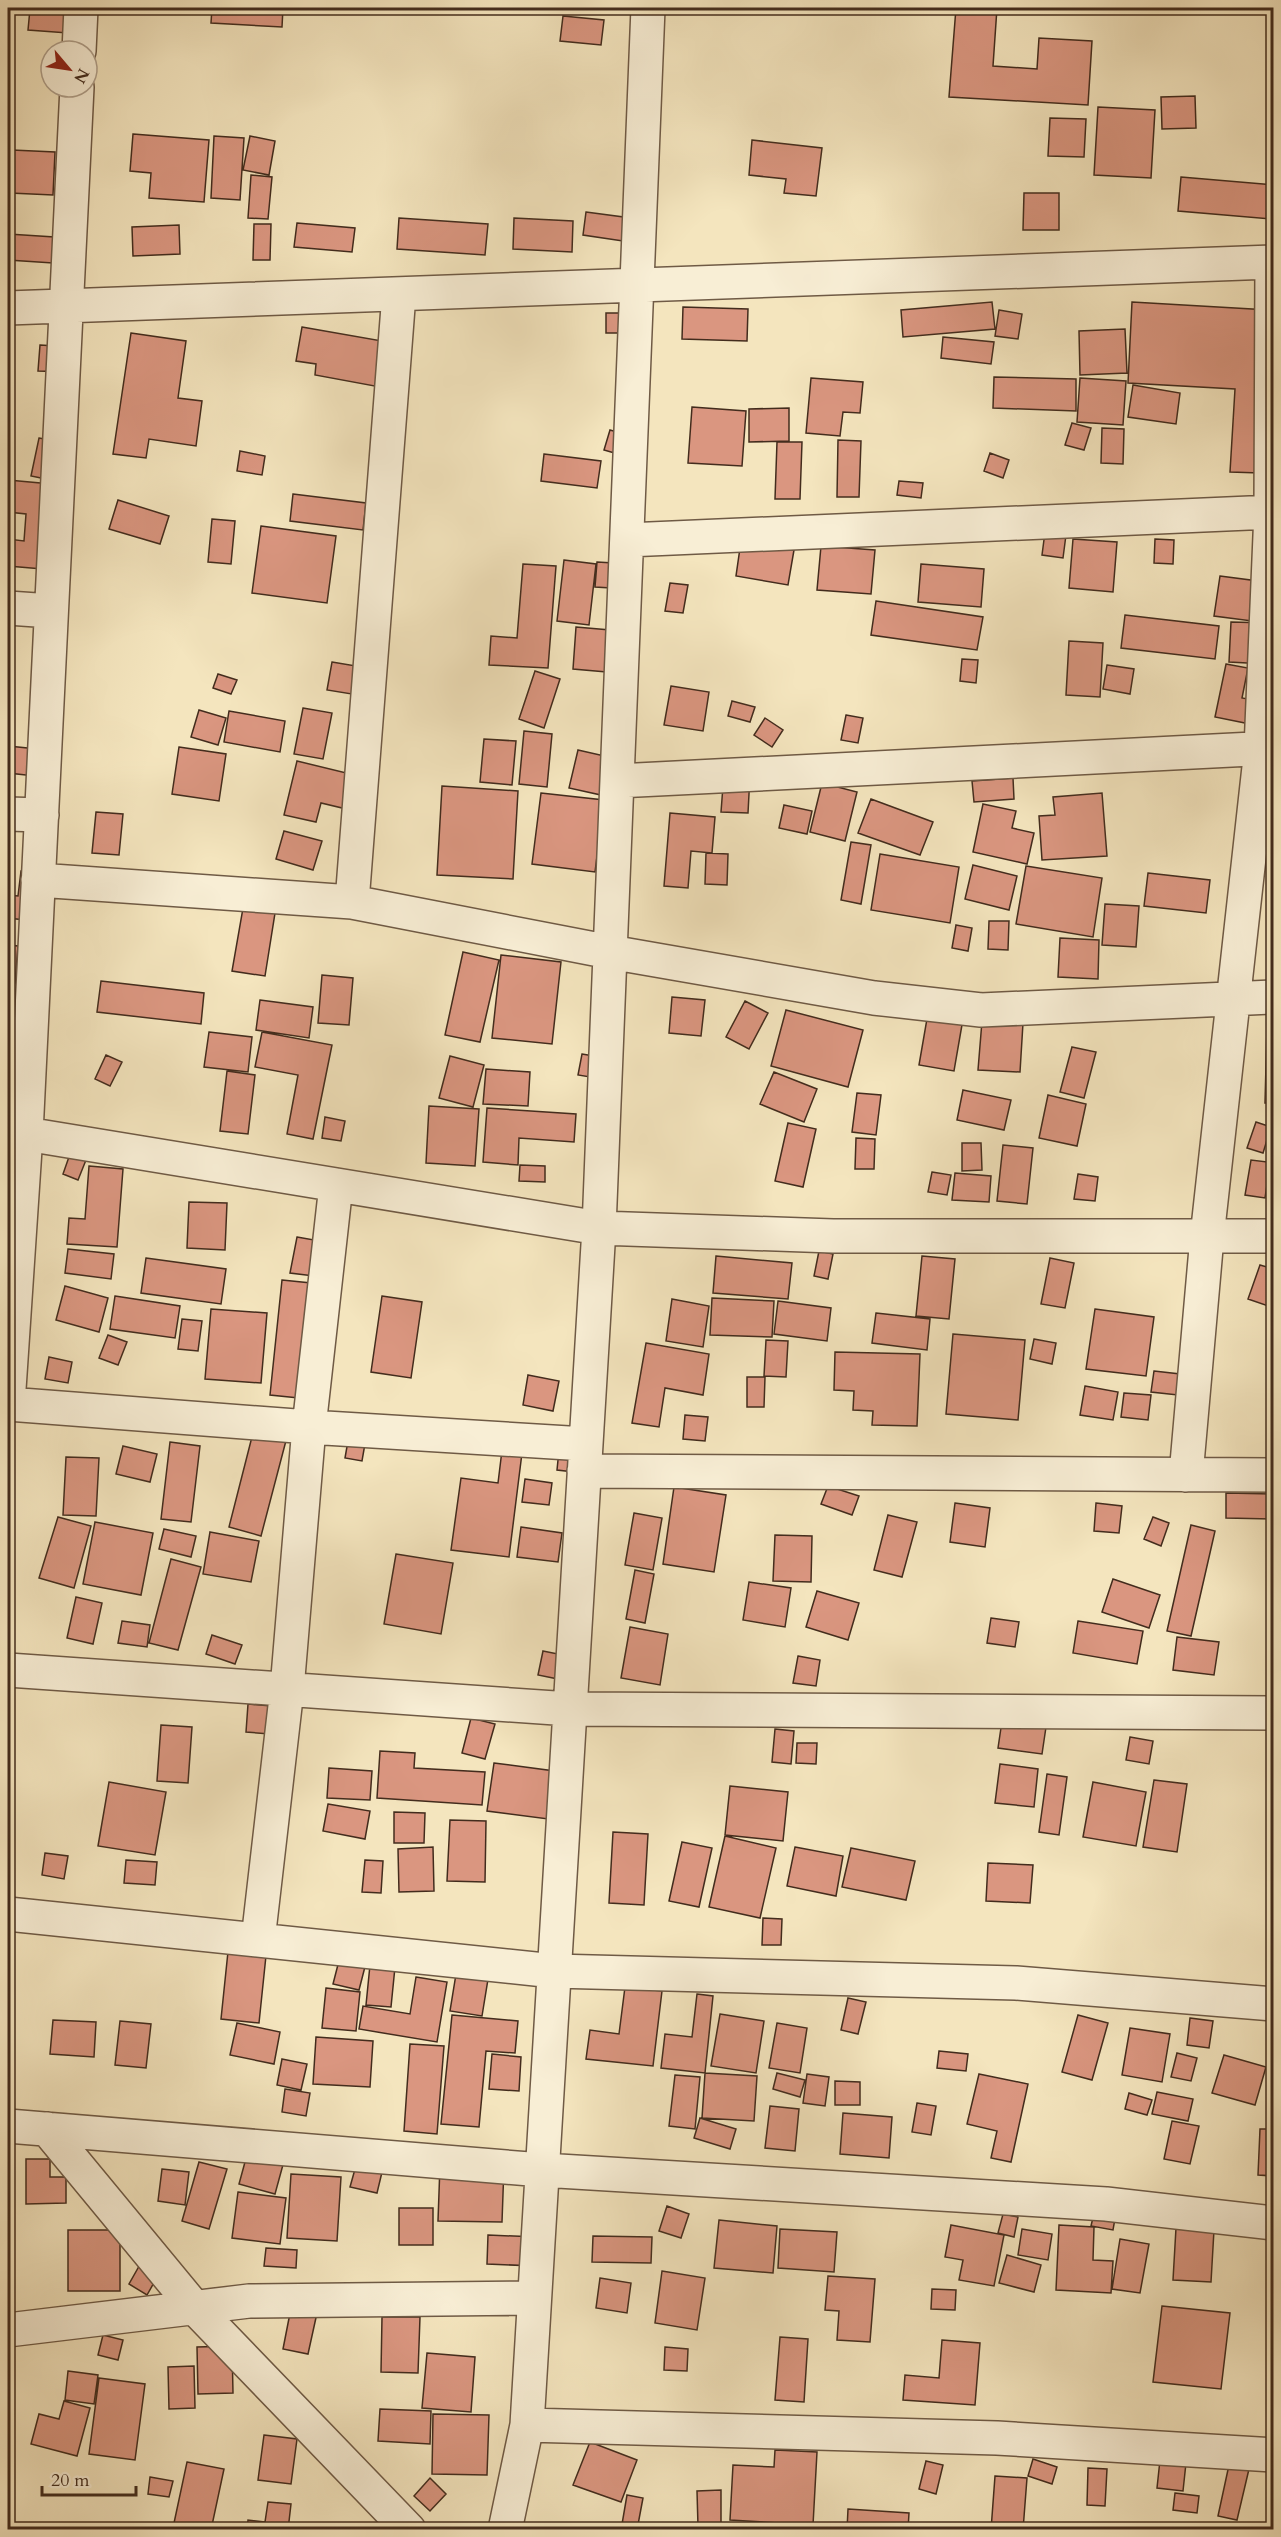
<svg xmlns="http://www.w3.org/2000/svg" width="1281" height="2537" font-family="Cardo,serif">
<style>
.building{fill:#da9680;stroke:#432c1d;stroke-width:1.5}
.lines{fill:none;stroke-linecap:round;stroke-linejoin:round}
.minor-casing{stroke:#6f5a45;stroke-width:36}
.minor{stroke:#f8eed5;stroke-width:33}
</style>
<rect width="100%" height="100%" fill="#f4e5be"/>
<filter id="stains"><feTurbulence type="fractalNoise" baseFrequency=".00333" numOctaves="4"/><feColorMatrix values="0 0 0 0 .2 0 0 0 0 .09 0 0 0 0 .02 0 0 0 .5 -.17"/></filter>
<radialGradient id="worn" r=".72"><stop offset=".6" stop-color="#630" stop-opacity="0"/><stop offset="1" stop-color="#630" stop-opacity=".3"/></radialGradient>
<path class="building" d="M17,8h53l-2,25 -40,-3 2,-21z
M212,8h71l-1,19 -71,-4z
M519,8h41v3z
M956,8h41l-4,58 44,3 2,-31 53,3 -4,64 -139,-8z
M563,16l41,4 -3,25 -41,-4z
M1195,96l1,32 -34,1 -1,-32z
M1098,107l57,3 -4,68 -57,-3z
M1050,118l36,1 -2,38 -36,-1z
M133,134l76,6 -5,62 -55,-4 2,-25 -21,-2z
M214,136l30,2 -4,62 -29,-2z
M250,136l25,5 -6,34 -26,-5z
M752,140l70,8 -6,48 -32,-3 2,-14 -37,-4z
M12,150l43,2 -2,43 -43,-2z
M251,175l21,2 -4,42 -20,-1z
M1181,177l93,8 -3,34 -93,-8z
M1024,193h35v37h-36z
M586,212l60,8 -3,24 -60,-9z
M399,218l89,6 -3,31 -88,-6z
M514,218l59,3 -1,31 -59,-3z
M297,223l58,5 -3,24 -58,-5z
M254,224h17l-1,36h-17z
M179,225l1,29 -47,2 -1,-29z
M8,234l62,4 -2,26 -60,-4z
M992,302l3,27 -92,8 -2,-27z
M1132,302l137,8 -9,163 -30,-1 5,-83 -107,-6z
M683,307l65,2 -1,32 -65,-2z
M999,310l23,4 -4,25 -23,-3z
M606,313h36l-1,20h-35z
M302,327l103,18 -9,45 -81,-15 1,-11 -20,-3z
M1125,329l2,44 -47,2 -1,-44z
M131,333l55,8 -8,57 24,3 -6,45 -47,-7 -3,19 -33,-4z
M943,337l51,5 -3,22 -50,-6z
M40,345l31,2 -2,25 -31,-1z
M994,377l82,2v32l-83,-3z
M811,378l52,4 -3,31 -17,-1 -3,24 -34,-3z
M1080,378l46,3 -3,44 -46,-3z
M1133,385l47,8 -4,31 -48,-7z
M692,407l54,4 -4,55 -54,-3z
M789,408v33l-40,1v-33z
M1072,423l19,5 -7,22 -19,-5z
M1102,428l22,1 -1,35 -22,-1z
M610,430l21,6 -6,20 -21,-6z
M39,438l21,4 -9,38 -20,-4z
M838,440l23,1 -2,56h-22z
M777,442h25l-2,57h-25z
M240,451l25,5 -3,19 -25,-4z
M990,453l19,7 -6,18 -19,-7z
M544,454l57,7 -4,27 -56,-7z
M8,480l54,5 -8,85 -46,-4v-27l16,2 2,-27 -18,-2z
M899,481l24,2 -2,15 -24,-3z
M293,494l73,9 -3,27 -73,-9z
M118,500l51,16 -9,28 -51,-15z
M212,519l23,2 -4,43 -23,-2z
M261,526l75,10 -9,67 -75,-10z
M1045,532l21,3 -3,23 -21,-3z
M1073,539l44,3 -4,50 -44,-4z
M1155,539l19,1 -1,24 -19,-1z
M741,541l53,9 -6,35 -52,-9z
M821,546l54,4 -4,44 -54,-4z
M564,560l32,4 -7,61 -32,-4z
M597,562l33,2 -2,25 -33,-2z
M523,564l33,2 -8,102 -59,-3 2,-29 26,2z
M921,564l63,5 -3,38 -63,-5z
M1220,576l38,5 -6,40 -38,-5z
M670,583l18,2 -5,28 -18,-2z
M876,601l107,16 -6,33 -106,-15z
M1125,615l94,11 -4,33 -94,-11z
M1231,622l37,1 -2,41 -37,-2z
M576,627l57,5 -4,42 -56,-5z
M1069,641l34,2 -3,54 -34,-2z
M962,659l16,1 -2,23 -16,-2z
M332,662l42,7 -4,28 -43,-7z
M1226,664l22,4 -6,30 23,4 -5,24 -45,-9z
M1107,665l27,4 -4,25 -27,-5z
M535,671l25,8 -16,49 -25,-9z
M218,674l19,6 -6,14 -18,-6z
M671,686l38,6 -6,39 -39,-6z
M732,701l23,6 -5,15 -22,-6z
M303,708l29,5 -9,46 -29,-5z
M199,710l27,8 -8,27 -27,-8z
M229,711l56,10 -5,31 -56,-10z
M846,715l17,3 -5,25 -17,-3z
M765,718l18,12 -11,17 -18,-12z
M524,731l28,3 -5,53 -28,-3z
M484,739l32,2 -4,44 -32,-3z
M8,746l39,4 -3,27 -36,-4z
M179,747l47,7 -7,47 -47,-7z
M578,750l31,7 -8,38 -32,-7z
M297,761l70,17 -8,34 -38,-9 -5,19 -32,-7z
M724,773l26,2 -2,38 -27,-1z
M1013,778l1,21 -40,3 -2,-21z
M822,783l35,9 -12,49 -35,-9z
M442,786l76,5 -5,88 -76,-4z
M541,793l63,7 -9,72 -63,-8z
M1102,793l5,63 -65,4 -3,-44 16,-1 -2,-18z
M871,799l62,23 -13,33 -62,-22z
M983,804l33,7 -4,17 22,5 -7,31 -54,-12z
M784,805l28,6 -5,23 -28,-6z
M96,812l27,2 -4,41 -27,-2z
M670,813l45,4 -3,36 -21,-2 -3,37 -24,-2z
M284,831l38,10 -9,29 -37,-11z
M851,842l20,3 -10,59 -20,-4z
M706,853l22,1 -1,31 -22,-1z
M880,854l79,13 -9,56 -79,-13z
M973,865l44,11 -8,34 -44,-11z
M1026,866l76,12 -9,59 -77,-13z
M21,871l26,3 -5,48 -34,-4v-23l10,1z
M1148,873l62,7 -4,33 -62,-7z
M1105,904l34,2 -3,41 -34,-2z
M243,908l32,5 -10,63 -33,-5z
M989,921h20l-1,29 -20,-1z
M956,925l16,3 -4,23 -16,-3z
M1060,938l39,2 -1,39 -40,-2z
M8,945l10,1 -3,37 -7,-1z
M463,952l36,8 -19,82 -35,-7z
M501,955l60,7 -9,82 -60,-6z
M322,975l31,3 -4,47 -31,-2z
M101,981l103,12 -3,31 -104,-12z
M672,997l33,3 -4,36 -32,-3z
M260,1000l53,7 -4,31 -53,-8z
M745,1001l23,12 -19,36 -23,-12z
M786,1010l77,20 -15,57 -77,-21z
M928,1013l35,6 -9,52 -35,-6z
M982,1021l41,2 -3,49 -42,-2z
M1267,1027l7,1v75h-9z
M209,1032l43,5 -4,35 -44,-5z
M262,1032l70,13 -19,94 -26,-5 11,-59 -43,-8z
M1072,1047l24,5 -12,46 -24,-6z
M582,1054l18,3 -4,21 -18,-3z
M106,1055l16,7 -12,24 -15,-7z
M450,1056l34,9 -11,42 -34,-9z
M8,1067l15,3 -6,21 -9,-2z
M486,1069l44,3 -2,34 -45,-2z
M227,1071l28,4 -7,59 -28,-3z
M774,1072l43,17 -13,33 -44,-18z
M963,1090l48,10 -7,30 -47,-10z
M857,1093l24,2 -5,40 -24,-3z
M1048,1095l38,9 -9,42 -38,-8z
M429,1106l50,3 -4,57 -49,-3z
M487,1108l89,6 -2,28 -55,-4 -1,27 -35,-3z
M325,1117l20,4 -4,20 -19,-3z
M1256,1122l15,5 -8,26 -16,-5z
M788,1123l28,6 -13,58 -28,-6z
M1273,1126l1,53 -6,-1 -3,20 -20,-3 6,-35 16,2z
M856,1138l19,1 -1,30h-19z
M962,1143h19l1,27 -20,1z
M1003,1145l30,3 -6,56 -30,-3z
M70,1154l16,6 -8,20 -15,-6z
M520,1165l25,1v16l-26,-1z
M89,1166l34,3 -6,78 -50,-3 2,-26 16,1z
M932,1172l19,3 -4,20 -19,-3z
M955,1173l36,3 -2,26 -37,-2z
M1078,1174l20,3 -3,24 -21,-2z
M189,1202l38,1 -2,47 -38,-2z
M297,1237l23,4 -6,35 -24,-3z
M68,1249l46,5 -3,25 -46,-6z
M819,1251l14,3 -5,25 -14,-3z
M716,1256l76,7 -4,36 -75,-6z
M922,1256l33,3 -6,60 -33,-3z
M146,1258l80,11 -5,35 -80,-11z
M1050,1258l24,5 -9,45 -24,-4z
M1260,1265l14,4v39l-26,-9z
M282,1280l39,4 7,117 -58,-6z
M65,1286l43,12 -9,34 -43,-12z
M115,1296l65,10 -5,32 -65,-9z
M382,1296l40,6 -11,76 -40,-6z
M712,1298l62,3 -2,36 -62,-2z
M672,1299l37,7 -6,41 -37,-6z
M778,1301l53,7 -4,33 -53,-7z
M211,1309l56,4 -6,70 -56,-4z
M1095,1309l59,8 -8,59 -60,-7z
M876,1313l54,6 -3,31 -55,-7z
M182,1319l20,2 -4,30 -20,-2z
M953,1334l72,6 -7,80 -72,-6z
M108,1335l19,7 -9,23 -19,-7z
M1034,1339l22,4 -4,21 -22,-5z
M766,1340l22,1 -2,36 -22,-1z
M646,1343l63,11 -6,41 -38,-7 -6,39 -27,-4z
M835,1352l85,2 -3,72 -45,-1 1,-14 -20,-1 1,-19 -20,-1z
M49,1357l23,5 -4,21 -23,-4z
M1154,1371l35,4 -2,21 -36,-4z
M528,1375l31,6 -6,30 -30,-6z
M747,1377h18l-1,30h-17z
M1085,1386l33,6 -5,28 -33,-5z
M1124,1393l27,2 -3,25 -27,-3z
M685,1415l23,2 -3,24 -22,-2z
M255,1425l33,8 -27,103 -32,-9z
M349,1435l17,3 -4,23 -17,-3z
M170,1442l30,4 -9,76 -30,-3z
M503,1442l20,3 -14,112 -58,-7 10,-72 37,5z
M123,1446l34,8 -7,28 -34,-8z
M559,1450l24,23 -26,-3z
M66,1457l33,1 -3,58 -33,-1z
M525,1479l27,4 -3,22 -27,-3z
M828,1486l31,10 -7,19 -31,-11z
M674,1487l52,8 -12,77 -51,-8z
M1226,1493l48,1v25l-48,-1z
M955,1503l35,5 -5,39 -35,-5z
M1096,1503l26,3 -3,27 -25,-2z
M634,1513l28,5 -9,52 -28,-5z
M888,1515l29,7 -15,55 -28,-7z
M58,1517l33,9 -17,62 -35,-10z
M1153,1517l16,6 -8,23 -17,-7z
M95,1522l58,11 -12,62 -58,-11z
M1191,1525l24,6 -24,105 -24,-5z
M521,1527l41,6 -4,29 -41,-5z
M164,1529l32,7 -5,21 -32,-8z
M210,1532l49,9 -8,41 -48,-8z
M775,1535l37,1 -1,46 -38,-1z
M396,1554l57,9 -12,71 -57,-10z
M171,1559l30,8 -23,83 -29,-7z
M635,1570l19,4 -9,49 -19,-4z
M1113,1579l47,16 -11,33 -47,-16z
M749,1582l42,6 -6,39 -42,-7z
M817,1591l42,12 -11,37 -42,-13z
M76,1597l26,6 -9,41 -26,-6z
M991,1618l28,4 -4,25 -28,-4z
M122,1621l28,4 -3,22 -29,-4z
M1078,1621l65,10 -6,33 -64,-11z
M630,1627l38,7 -8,51 -39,-7z
M212,1635l30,10 -7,19 -29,-10z
M1177,1637l42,5 -5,33 -41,-5z
M543,1651l25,5 -5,24 -25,-5z
M798,1656l22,4 -4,26 -23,-3z
M248,1704l36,3 -2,28 -36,-3z
M471,1718l24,6 -10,35 -23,-6z
M1002,1721l44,6 -4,27 -44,-6z
M161,1725l31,2 -4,56 -31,-2z
M775,1729l19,2 -3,33 -19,-2z
M1130,1737l23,4 -4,23 -23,-4z
M797,1743h20l-1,21 -20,-1z
M380,1751l35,2 -1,15 71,4 -3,33 -105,-7z
M494,1763l68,9 -6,48 -69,-9z
M1000,1764l38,5 -4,38 -39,-4z
M329,1768l43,3 -2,29 -43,-2z
M1047,1774l20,3 -8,58 -20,-3z
M1154,1780l33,4 -10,68 -34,-5z
M109,1782l57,10 -11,63 -57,-9z
M1093,1782l53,10 -10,54 -53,-9z
M730,1786l58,6 -5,49 -58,-6z
M328,1804l42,7 -5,28 -42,-8z
M394,1812l31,1 -1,30h-30z
M450,1820l36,1 -1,61 -38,-1z
M613,1832l35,2 -4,71 -35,-2z
M725,1836l51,12 -16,70 -51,-11z
M682,1842l30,6 -13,59 -30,-6z
M433,1847l1,44 -35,1 -1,-43z
M795,1847l48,9 -7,40 -49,-10z
M851,1848l64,13 -9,39 -64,-13z
M45,1853l23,3 -4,23 -22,-4z
M126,1860l31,2 -2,23 -31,-2z
M365,1860l18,1 -2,32 -19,-1z
M988,1863l45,2 -3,38 -44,-2z
M763,1918l19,1 -1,26h-19z
M229,1942l38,4 -8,77 -38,-4z
M342,1949l26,6 -9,35 -26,-6z
M370,1965l25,2 -4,40 -25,-2z
M457,1968l32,5 -7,43 -32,-5z
M416,1977l31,5 -10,60 -78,-13 4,-23 47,8z
M625,1987l37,4 -9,75 -67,-7 4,-29 29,4z
M326,1988l34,4 -4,39 -34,-3z
M697,1994l16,2 -8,77 -44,-5 4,-34 27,3z
M848,1998l18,4 -8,32 -17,-4z
M720,2014l44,7 -8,52 -45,-7z
M452,2015l66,6 -3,32 -29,-2 -7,76 -38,-3z
M1078,2015l30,8 -16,57 -30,-8z
M1190,2018l23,3 -4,27 -22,-3z
M53,2020l43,2 -2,35 -44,-3z
M120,2021l31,3 -5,44 -31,-3z
M237,2023l43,9 -6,32 -44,-9z
M777,2023l30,5 -7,45 -31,-5z
M1130,2028l40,6 -8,48 -40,-7z
M316,2037l57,4 -3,46 -57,-3z
M410,2044l34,2 -7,88 -33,-3z
M939,2051l29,3 -2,17 -29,-3z
M1177,2053l20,5 -6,23 -20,-4z
M492,2054l29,3 -2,34 -30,-2z
M1224,2055l42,12 -11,38 -43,-12z
M282,2059l25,5 -6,26 -24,-5z
M705,2073l52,3 -3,45 -52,-3z
M777,2073l28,7 -5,17 -27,-8z
M807,2074l22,3 -4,29 -22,-3z
M979,2074l49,10 -17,78 -20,-4 6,-27 -30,-7z
M675,2075l25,2 -5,52 -26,-3z
M835,2081l25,1v23h-25z
M285,2089l25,4 -4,23 -24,-4z
M1157,2092l36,7 -5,22 -36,-7z
M1129,2093l23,7 -5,15 -22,-6z
M917,2103l19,3 -5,29 -19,-3z
M770,2106l29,3 -4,42 -30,-3z
M843,2113l49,4 -3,41 -49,-4z
M700,2118l36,11 -6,20 -36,-11z
M1172,2121l27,5 -9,38 -26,-5z
M1260,2129h14v47l-16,-1z
M248,2151l36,10 -9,33 -36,-10z
M26,2159h24v18h16v26l-40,1z
M199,2162l28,7 -18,60 -27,-8z
M357,2162l26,6 -6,25 -27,-6z
M440,2165l64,1 -2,56 -64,-1z
M162,2169l27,3 -4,33 -27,-4z
M291,2174l50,3 -4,64 -50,-3z
M238,2192l48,6 -6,46 -48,-6z
M667,2206l22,8 -8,24 -22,-7z
M399,2208h34v37h-34z
M1095,2209l21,4 -3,17 -22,-4z
M1003,2214l15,3 -4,20 -16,-4z
M719,2220l58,6 -4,47 -59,-5z
M951,2225l53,10 -10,51 -35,-6 4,-20 -18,-3z
M1059,2225l35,2 -1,33 20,1 -2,32 -55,-3z
M1176,2228l38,2 -3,52 -38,-2z
M780,2229l57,3 -3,40 -56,-4z
M1022,2229l30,5 -4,26 -30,-5z
M68,2230h52v61h-52z
M488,2235l48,2 -1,29 -48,-2z
M593,2236l59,1 -1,26 -59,-1z
M1120,2239l29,5 -9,49 -28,-4z
M266,2248l31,2 -1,18 -32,-2z
M1007,2255l34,10 -7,27 -35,-9z
M142,2261l18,11 -13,23 -18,-11z
M662,2271l43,7 -8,52 -42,-7z
M828,2276l47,3 -5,63 -33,-2 2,-29 -14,-1z
M600,2278l31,5 -4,30 -31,-5z
M932,2289l24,1 -1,20 -24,-1z
M1162,2306l68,7 -9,76 -68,-7z
M291,2308l26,5 -9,41 -25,-5z
M382,2317h38l-2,56 -37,-1z
M103,2335l20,5 -5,20 -20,-5z
M780,2337l28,2 -4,63 -29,-2z
M942,2340l38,3 -5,62 -72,-5 2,-25 34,3z
M232,2346l1,47 -35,1 -1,-47z
M665,2347l23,2 -1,22 -23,-1z
M427,2353l48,4 -4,55 -49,-4z
M194,2366l1,42 -26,1 -1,-42z
M68,2371l30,4 -4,29 -29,-4z
M99,2378l46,6 -10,76 -46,-6z
M64,2401l26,7 -13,48 -46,-12 8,-30 20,5z
M380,2409l51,2 -1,33 -52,-3z
M433,2414l56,1 -2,60 -55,-1z
M264,2435l33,4 -6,45 -33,-4z
M590,2442l47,18 -16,42 -48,-17z
M775,2450l42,2 -4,73 -83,-5 3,-55 41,2z
M1033,2459l24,8 -5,17 -24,-8z
M1160,2460l26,3 -3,28 -26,-3z
M926,2461l17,4 -7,29 -17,-5z
M187,2462l37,7 -13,61 -37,-7z
M1229,2465l20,4 -12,51 -19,-4z
M1088,2468l19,1 -2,37 -18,-1z
M995,2476l32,2 -4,52h-32z
M150,2477l23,4 -4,16 -21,-3z
M430,2478l16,16 -16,17 -16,-15z
M721,2490v35l-23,1 -1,-35z
M1175,2493l24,3 -2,17 -24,-3z
M627,2495l16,3 -6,32h-16z
M268,2502l23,2 -3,26h-41l1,-10 17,2z
M848,2509l61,4 -1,17h-61z
M1033,2524l54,2v4h-54z"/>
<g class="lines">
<defs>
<path id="minor" d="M79,51l2,-43
M8,308l1266,-46
M627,540l647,-28
M8,608l43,3
M617,781l657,-33
M8,814l34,1
M38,880l314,22 258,50 264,46 107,12 293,-13
M352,902l47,-608
M8,1131l591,97 234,8h441
M8,1404l18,-270 51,-1047
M8,1404l301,23 276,17
M584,1471l690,4
M1186,1475l21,-238 54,-488 10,-237 1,-250
M8,1670l562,39 704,4
M8,1914l546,57 462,12 258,21
M258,1940l29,-251 22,-262 27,-242
M8,2126l534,44 564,34 168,19
M47,2129l147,178 215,223
M8,2330l241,-29 285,-3
M527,2425l470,13 277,17
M505,2530l22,-105 72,-1197 49,-1220"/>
</defs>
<use href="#minor" class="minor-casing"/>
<use href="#minor" class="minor"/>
</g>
<rect width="1281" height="2537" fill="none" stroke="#f4e5be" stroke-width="30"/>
<rect x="9" y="9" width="1263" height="2519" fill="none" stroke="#432c1d" stroke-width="3"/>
<rect x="15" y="15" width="1251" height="2507" fill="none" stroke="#432c1d" stroke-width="1.5"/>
<g transform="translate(69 69) rotate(119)"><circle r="28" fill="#f8eed5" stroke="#b0a08b" stroke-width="1.5"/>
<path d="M0-4.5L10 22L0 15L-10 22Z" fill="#8f2418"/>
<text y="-9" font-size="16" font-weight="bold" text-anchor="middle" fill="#432c1d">N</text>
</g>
<path d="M42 2486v9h94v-9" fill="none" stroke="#432c1d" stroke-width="3"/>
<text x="51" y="2486" font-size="18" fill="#432c1d" stroke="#f8eed5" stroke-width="4.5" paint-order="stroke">20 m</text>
<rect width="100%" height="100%" filter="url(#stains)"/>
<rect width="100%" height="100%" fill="url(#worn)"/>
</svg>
